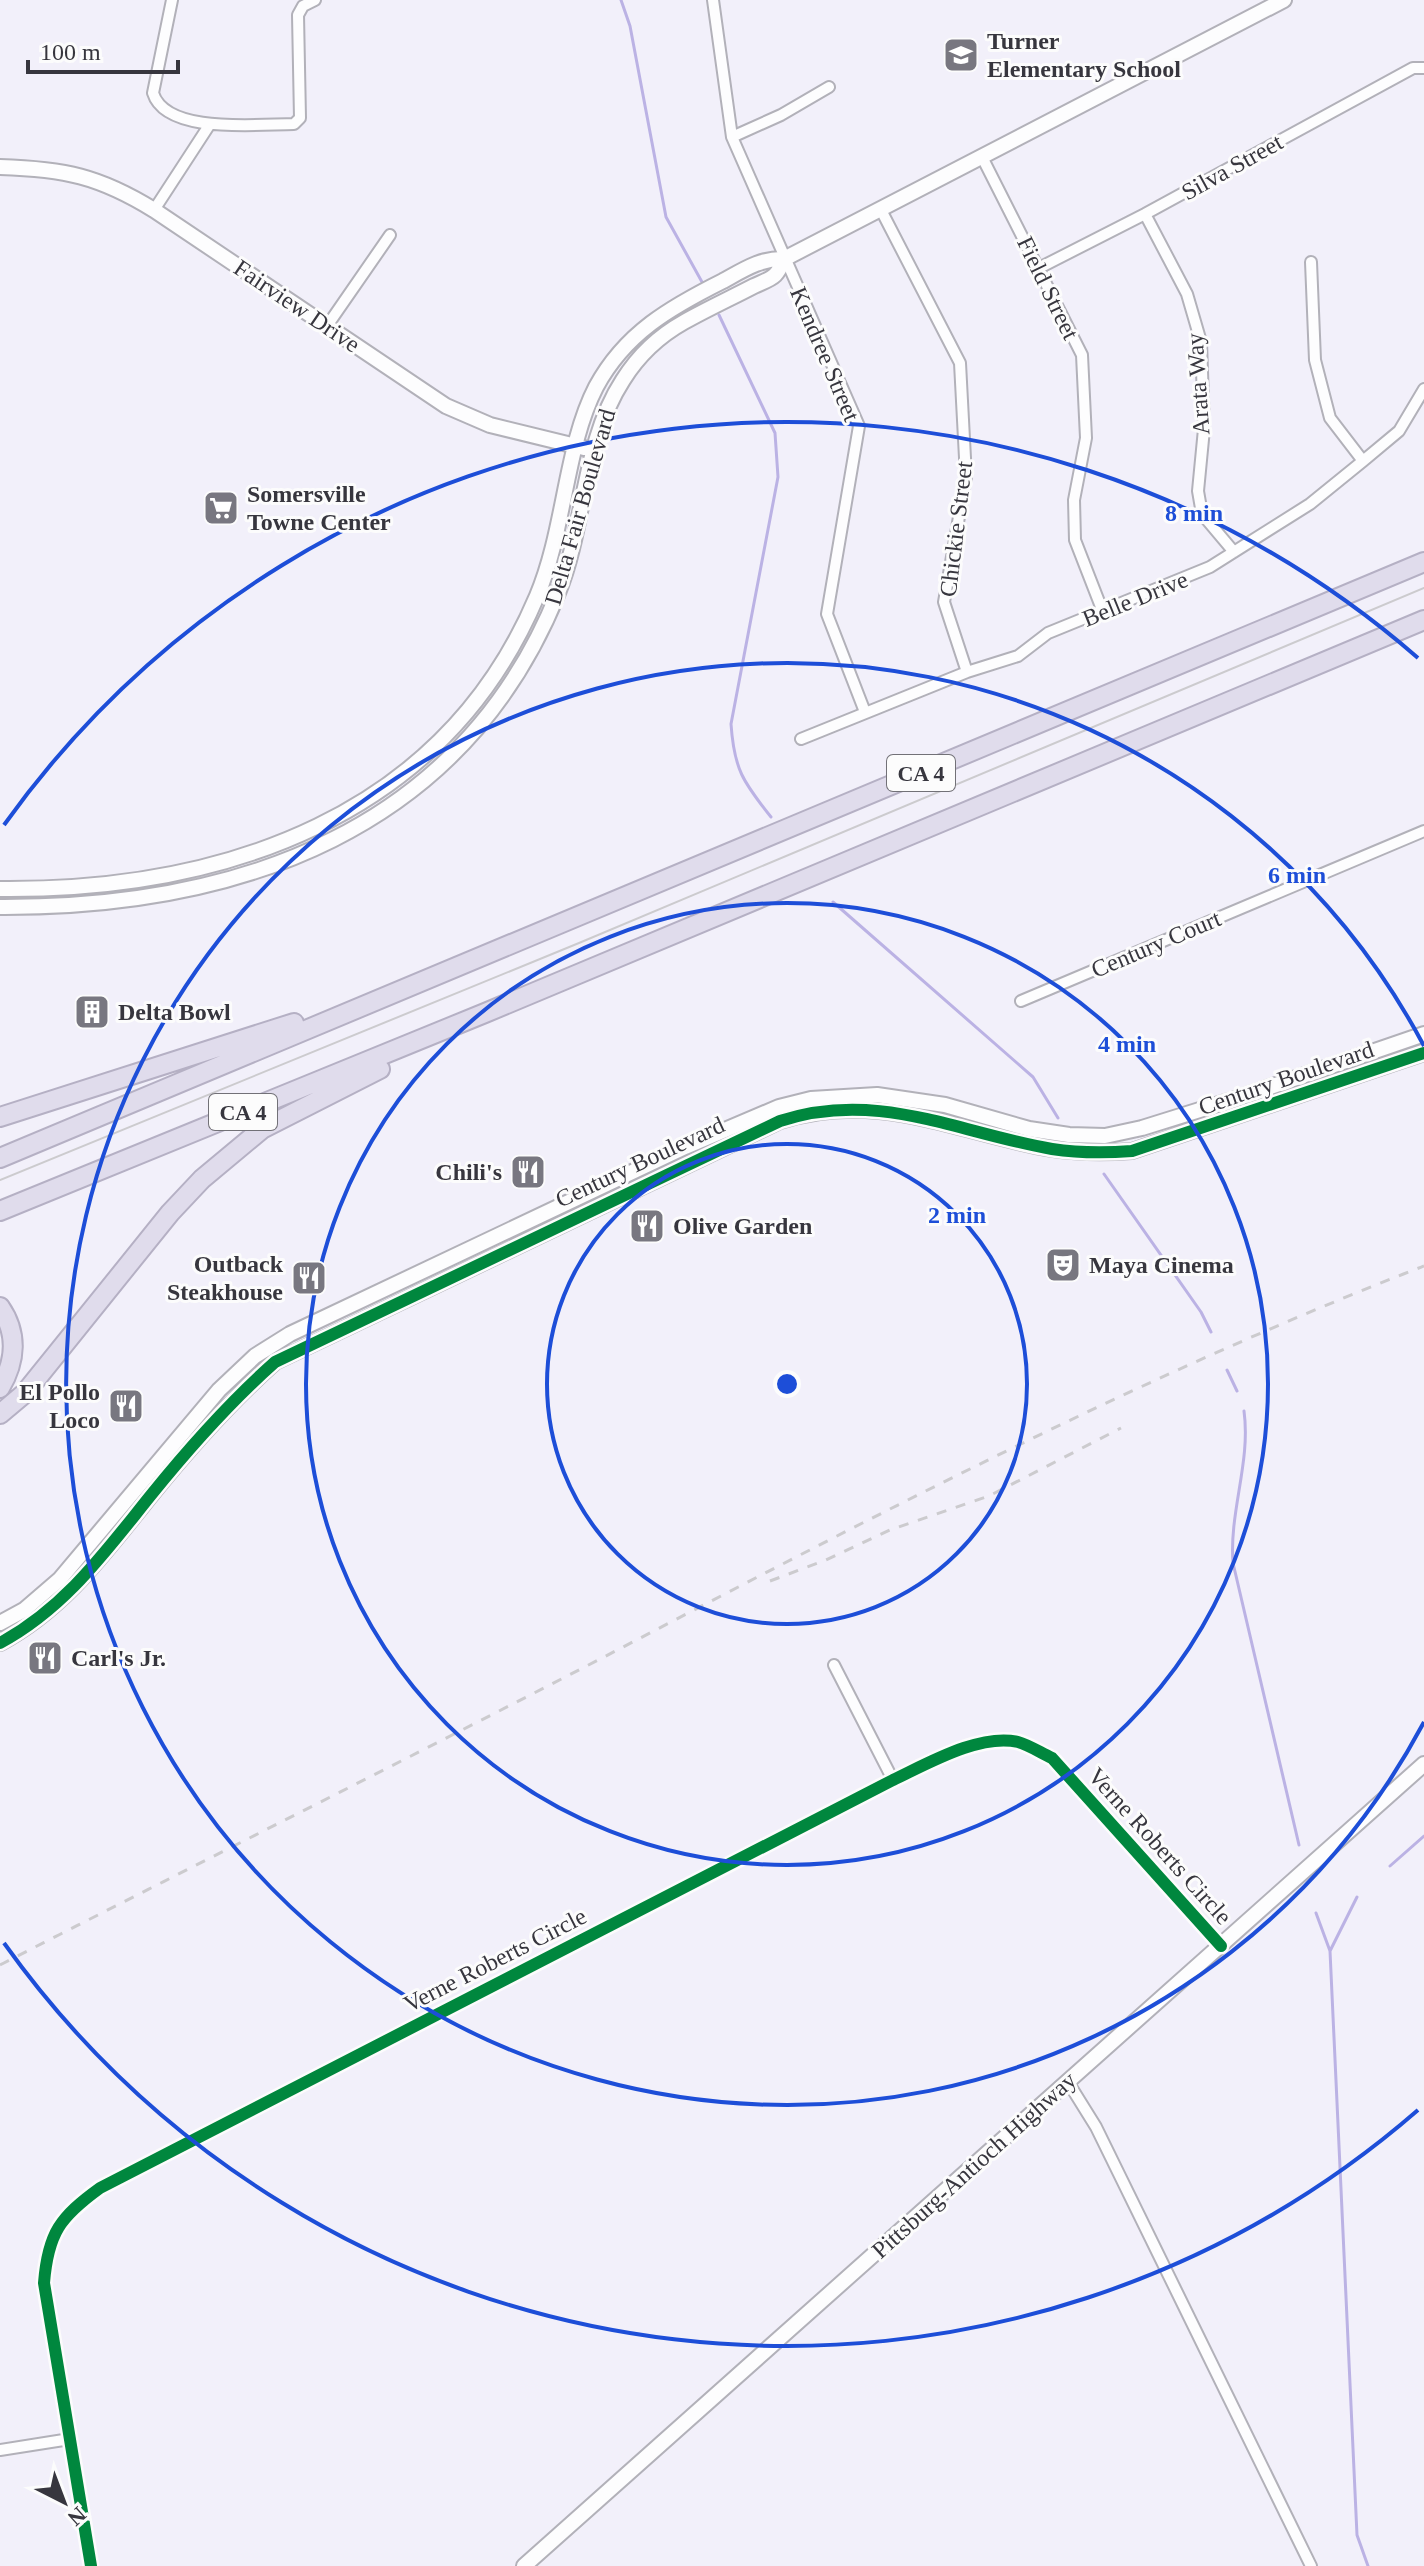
<svg xmlns="http://www.w3.org/2000/svg" width="1424" height="2566" font-family="Georgia,serif">
<style>
.lines{fill:none;stroke-linecap:round;stroke-linejoin:round}
.stream{stroke:#bbb2e4;stroke-width:3}
.street-casing{stroke:#b2b1b9;stroke-width:14}
.secondary-casing{stroke:#b2b1b9;stroke-width:18}
.highway-casing{stroke:#b5b0c4;stroke-width:22}
.street{stroke:#fdfdfe;stroke-width:10}
.secondary{stroke:#fdfdfe;stroke-width:14}
.highway{stroke:#e0dcec;stroke-width:18}
.tram{stroke:#cccbce;stroke-width:2}
.rail{stroke:#cccbce;stroke-width:3;stroke-dasharray:10 10;stroke-linecap:butt}
.cycleway-casing{stroke:#fcfcfc;stroke-width:17}
.cycleway{stroke:#00873e;stroke-width:12}
.ring{fill:none;stroke:#1d4ed8;stroke-width:4}
.labels{text-anchor:middle;stroke-width:6;stroke-linejoin:round;paint-order:stroke}
.shield{fill:#fcfcfc;stroke:#727177;stroke-width:2}
.shield-label{font-size:22px;font-weight:bold;fill:#37363e}
.poi-label{font-size:24px;font-weight:bold;fill:#37363e;stroke:#fcfcfc;text-anchor:start}
.street-label{font-size:24px;fill:#37363e;stroke:#fcfcfc}
.centre{fill:#1d4ed8;stroke:#fcfcfc;stroke-width:4}
.ring-label{font-size:24px;text-anchor:middle;font-weight:bold;fill:#1d4ed8;stroke:#fcfcfc;stroke-width:6;stroke-linejoin:round;paint-order:stroke}
</style>
<rect width="100%" height="100%" fill="#f2f0fa"/>
<g class="lines">
<path class="stream" d="M621,0l9,26 36,191 36,65
M719,315l56,118 3,44 -47,247c3,45 12,58 40,93
M833,902l200,175 25,41
M1104,1174l97,138 10,20
M1227,1370l10,21
M1244,1411c7,51 -15,101 -11,152l66,282
M1390,1866l34,-30
M1316,1913l14,38 27,584 11,31
M1330,1951l27,-54"/>
<defs>
<path id="street" d="M172,0l-19,93c13,42 106,31 141,31l6,-6 -2,-103 5,-9 12,-6
M713,0l19,137 127,289 -32,188 38,98
M732,137l49,-22 48,-28
M982,157l100,198 4,83 -12,62 1,40 28,72
M154,210l56,-86
M881,210l79,153 6,114 -22,125 23,70
M1145,214l42,80 14,48 3,87 -6,62 4,23 32,38
M1311,262l4,98 15,58 33,43
M1039,268l106,-54 268,-146h11
M327,326l63,-91
M801,739l166,-67 51,-16 30,-23 162,-66 100,-63 53,-43 36,-30 25,-42
M1021,1001l403,-170
M834,1665l59,115
M1068,2082l28,45 215,439
M0,2450l70,-11
M91,2566l-47,-283c4,-50 16,-66 56,-95l793,-408c34,-16 87,-47 125,-38 11,3 23,11 34,16l169,188"/>
<path id="secondary" d="M0,167c64,2 99,9 154,43l292,196 44,19 94,23
M0,889c224,2 444,-72 537,-293 28,-66 28,-149 59,-209 29,-54 75,-80 127,-106 20,-11 38,-23 61,-22l500,-259
M0,907c239,1 462,-76 558,-314 28,-69 24,-150 65,-213 15,-24 36,-44 61,-58 23,-13 47,-24 70,-36 6,-3 16,-6 21,-11 4,-4 7,-11 9,-16
M0,1623l24,-13 36,-31 159,-189 36,-34 35,-22 395,-187 94,-40 32,-8 66,-4 68,10 84,24 40,6 36,1 37,-8 96,-30 186,-64
M0,1643c65,-35 105,-91 151,-148 38,-47 79,-93 124,-133l505,-241c97,-32 178,12 272,28 27,4 53,4 80,2l292,-98
M524,2566l900,-802"/>
<path id="highway" d="M0,1117l294,-94
M0,1158l1424,-596
M0,1211l485,-198 939,-393
M0,1307c18,26 16,54 0,81
M0,1414l25,-21 145,-180 32,-34 60,-50 118,-60"/>
</defs>
<use href="#street" class="street-casing"/>
<use href="#secondary" class="secondary-casing"/>
<use href="#highway" class="highway-casing"/>
<use href="#street" class="street"/>
<use href="#secondary" class="secondary"/>
<use href="#highway" class="highway"/>
<path class="tram" d="M0,1180l579,-237 845,-355"/>
<path class="rail" d="M770,1581l56,-21 64,-30 99,-34 132,-68
M0,1965c201,-103 403,-204 604,-308 268,-140 538,-282 820,-391"/>
<defs>
<path id="cycleway" d="M0,1643c65,-35 105,-91 151,-148 38,-47 79,-93 124,-133l505,-241c97,-32 178,12 272,28 27,4 53,4 80,2l292,-98
M91,2566l-47,-283c4,-50 16,-66 56,-95l793,-408c34,-16 87,-47 125,-38 11,3 23,11 34,16l169,188"/>
</defs>
<use href="#cycleway" class="cycleway-casing"/>
<use href="#cycleway" class="cycleway"/>
</g>
<g class="ring">
<circle cx="787" cy="1384" r="240"/>
<circle cx="787" cy="1384" r="481"/>
<path d="M1424 1722A721 721 0 1 1 1424 1046"/>
<path d="M1418 2110A962 962 0 0 1 4 1943M4 825A962 962 0 0 1 1418 658"/>
</g>
<defs>
<symbol id="school-square" viewBox="-11 -11 22 22"><rect x="-9" y="-9" width="18" height="18" rx="4" fill="#787780" stroke="#fcfcfc"/><path d="M0-5L7-2L0 1L-7-2ZM-4 1L0 2.5L4 1V4Q0 6-4 4Z" fill="#fff"/></symbol>
<symbol id="supermarket-square" viewBox="-11 -11 22 22"><rect x="-9" y="-9" width="18" height="18" rx="4" fill="#787780" stroke="#fcfcfc"/><path d="M-6-5.5h2.5l.6 2H6L4.5 2H-2.5L-4.4-4H-6ZM-1.5 3.2a1.3 1.3 0 1 0 .1 0ZM3 3.2a1.3 1.3 0 1 0 .1 0Z" fill="#fff"/></symbol>
<symbol id="building-square" viewBox="-11 -11 22 22"><rect x="-9" y="-9" width="18" height="18" rx="4" fill="#787780" stroke="#fcfcfc"/><path d="M-4-6H4V6H1V3H-1V6H-4ZM-2.5-4.3h1.7v1.8h-1.7ZM.8-4.3h1.7v1.8H.8ZM-2.5-1h1.7V.8h-1.7ZM.8-1h1.7V.8H.8Z" fill="#fff"/></symbol>
<symbol id="restaurant-square" viewBox="-11 -11 22 22"><rect x="-9" y="-9" width="18" height="18" rx="4" fill="#787780" stroke="#fcfcfc"/><path d="M-5-6h1v4h1v-4h1v4h1v-4h1v5L-1.5 .5V6h-2V.5L-5-1ZM5-6V6H3V1.5H1.5Q1.5-4 5-6Z" fill="#fff"/></symbol>
<symbol id="theatre-square" viewBox="-11 -11 22 22"><rect x="-9" y="-9" width="18" height="18" rx="4" fill="#787780" stroke="#fcfcfc"/><path d="M-5-5.5Q0-4 5-5.5V0Q5 5 0 6Q-5 5-5 0ZM-3.3-2.5H-1v1.5H-3.3ZM1-2.5H3.3v1.5H1ZM-2.8 1Q0 5.5 2.8 1Z" fill="#fff"/></symbol>
</defs>
<g fill-rule="evenodd">
<use href="#school-square" x="941" y="35" width="40" height="40"/>
<use href="#supermarket-square" x="201" y="488" width="40" height="40"/>
<use href="#building-square" x="72" y="992" width="40" height="40"/>
<use href="#restaurant-square" x="508" y="1152" width="40" height="40"/>
<use href="#restaurant-square" x="627" y="1206" width="40" height="40"/>
<use href="#theatre-square" x="1043" y="1245" width="40" height="40"/>
<use href="#restaurant-square" x="289" y="1258" width="40" height="40"/>
<use href="#restaurant-square" x="106" y="1386" width="40" height="40"/>
<use href="#restaurant-square" x="25" y="1638" width="40" height="40"/>
</g>
<g class="labels">
<g class="shield">
<rect x="887" y="755" width="68" height="36" rx="6"/>
<rect x="209" y="1094" width="68" height="36" rx="6"/>
</g>
<g class="shield-label">
<text x="921" y="781">CA 4</text>
<text x="243" y="1120">CA 4</text>
</g>
<g class="poi-label">
<text x="987" y="49">Turner<tspan x="987" dy="28">Elementary School</tspan></text>
<text x="247" y="502">Somersville<tspan x="247" dy="28">Towne Center</tspan></text>
<text x="118" y="1020">Delta Bowl</text>
<text x="502" y="1180" text-anchor="end">Chili's</text>
<text x="673" y="1234">Olive Garden</text>
<text x="283" y="1272" text-anchor="end">Outback<tspan x="283" dy="28">Steakhouse</tspan></text>
<text x="1089" y="1273">Maya Cinema</text>
<text x="100" y="1400" text-anchor="end">El Pollo<tspan x="100" dy="28">Loco</tspan></text>
<text x="71" y="1666">Carl's Jr.</text>
</g>
<g class="street-label">
<text transform="translate(1232 167) rotate(-29)" y="8">Silva Street</text>
<text transform="translate(1048 288) rotate(64)" y="8">Field Street</text>
<text transform="translate(297 306) rotate(34)" y="8">Fairview Drive</text>
<text transform="translate(825 354) rotate(67)" y="8">Kendree Street</text>
<text transform="translate(1198 384) rotate(-94)" y="8">Arata Way</text>
<text transform="translate(580 507) rotate(-74)" y="8">Delta Fair Boulevard</text>
<text transform="translate(956 529) rotate(-83)" y="8">Chickie Street</text>
<text transform="translate(1135 599) rotate(-22)" y="8">Belle Drive</text>
<text transform="translate(1156 944) rotate(-23)" y="8">Century Court</text>
<text transform="translate(1286 1078) rotate(-19)" y="8">Century Boulevard</text>
<text transform="translate(640 1162) rotate(-25)" y="8">Century Boulevard</text>
<text transform="translate(1160 1846) rotate(48)" y="8">Verne Roberts Circle</text>
<text transform="translate(495 1960) rotate(-27)" y="8">Verne Roberts Circle</text>
<text transform="translate(974 2165) rotate(-42)" y="8">Pittsburg-Antioch Highway</text>
</g>
</g>
<circle cx="787" cy="1384" r="12" class="centre"/>
<g class="ring-label">
<text x="1194" y="521">8 min</text>
<text x="1297" y="883">6 min</text>
<text x="1127" y="1052">4 min</text>
<text x="957" y="1223">2 min</text>
</g>
<g transform="translate(64 2502) rotate(138)" stroke="#fcfcfc" stroke-width="6" paint-order="stroke">
<path d="M0-6L14 30L0 20L-14 30Z" fill="#37363e"/>
<text y="-12" font-size="22" font-weight="bold" text-anchor="middle" fill="#37363e">N</text>
</g>
<path d="M28 60v12h150v-12" fill="none" stroke="#37363e" stroke-width="4"/>
<text x="40" y="60" font-size="24" fill="#37363e" stroke="#fcfcfc" stroke-width="6" paint-order="stroke">100 m</text>
</svg>
